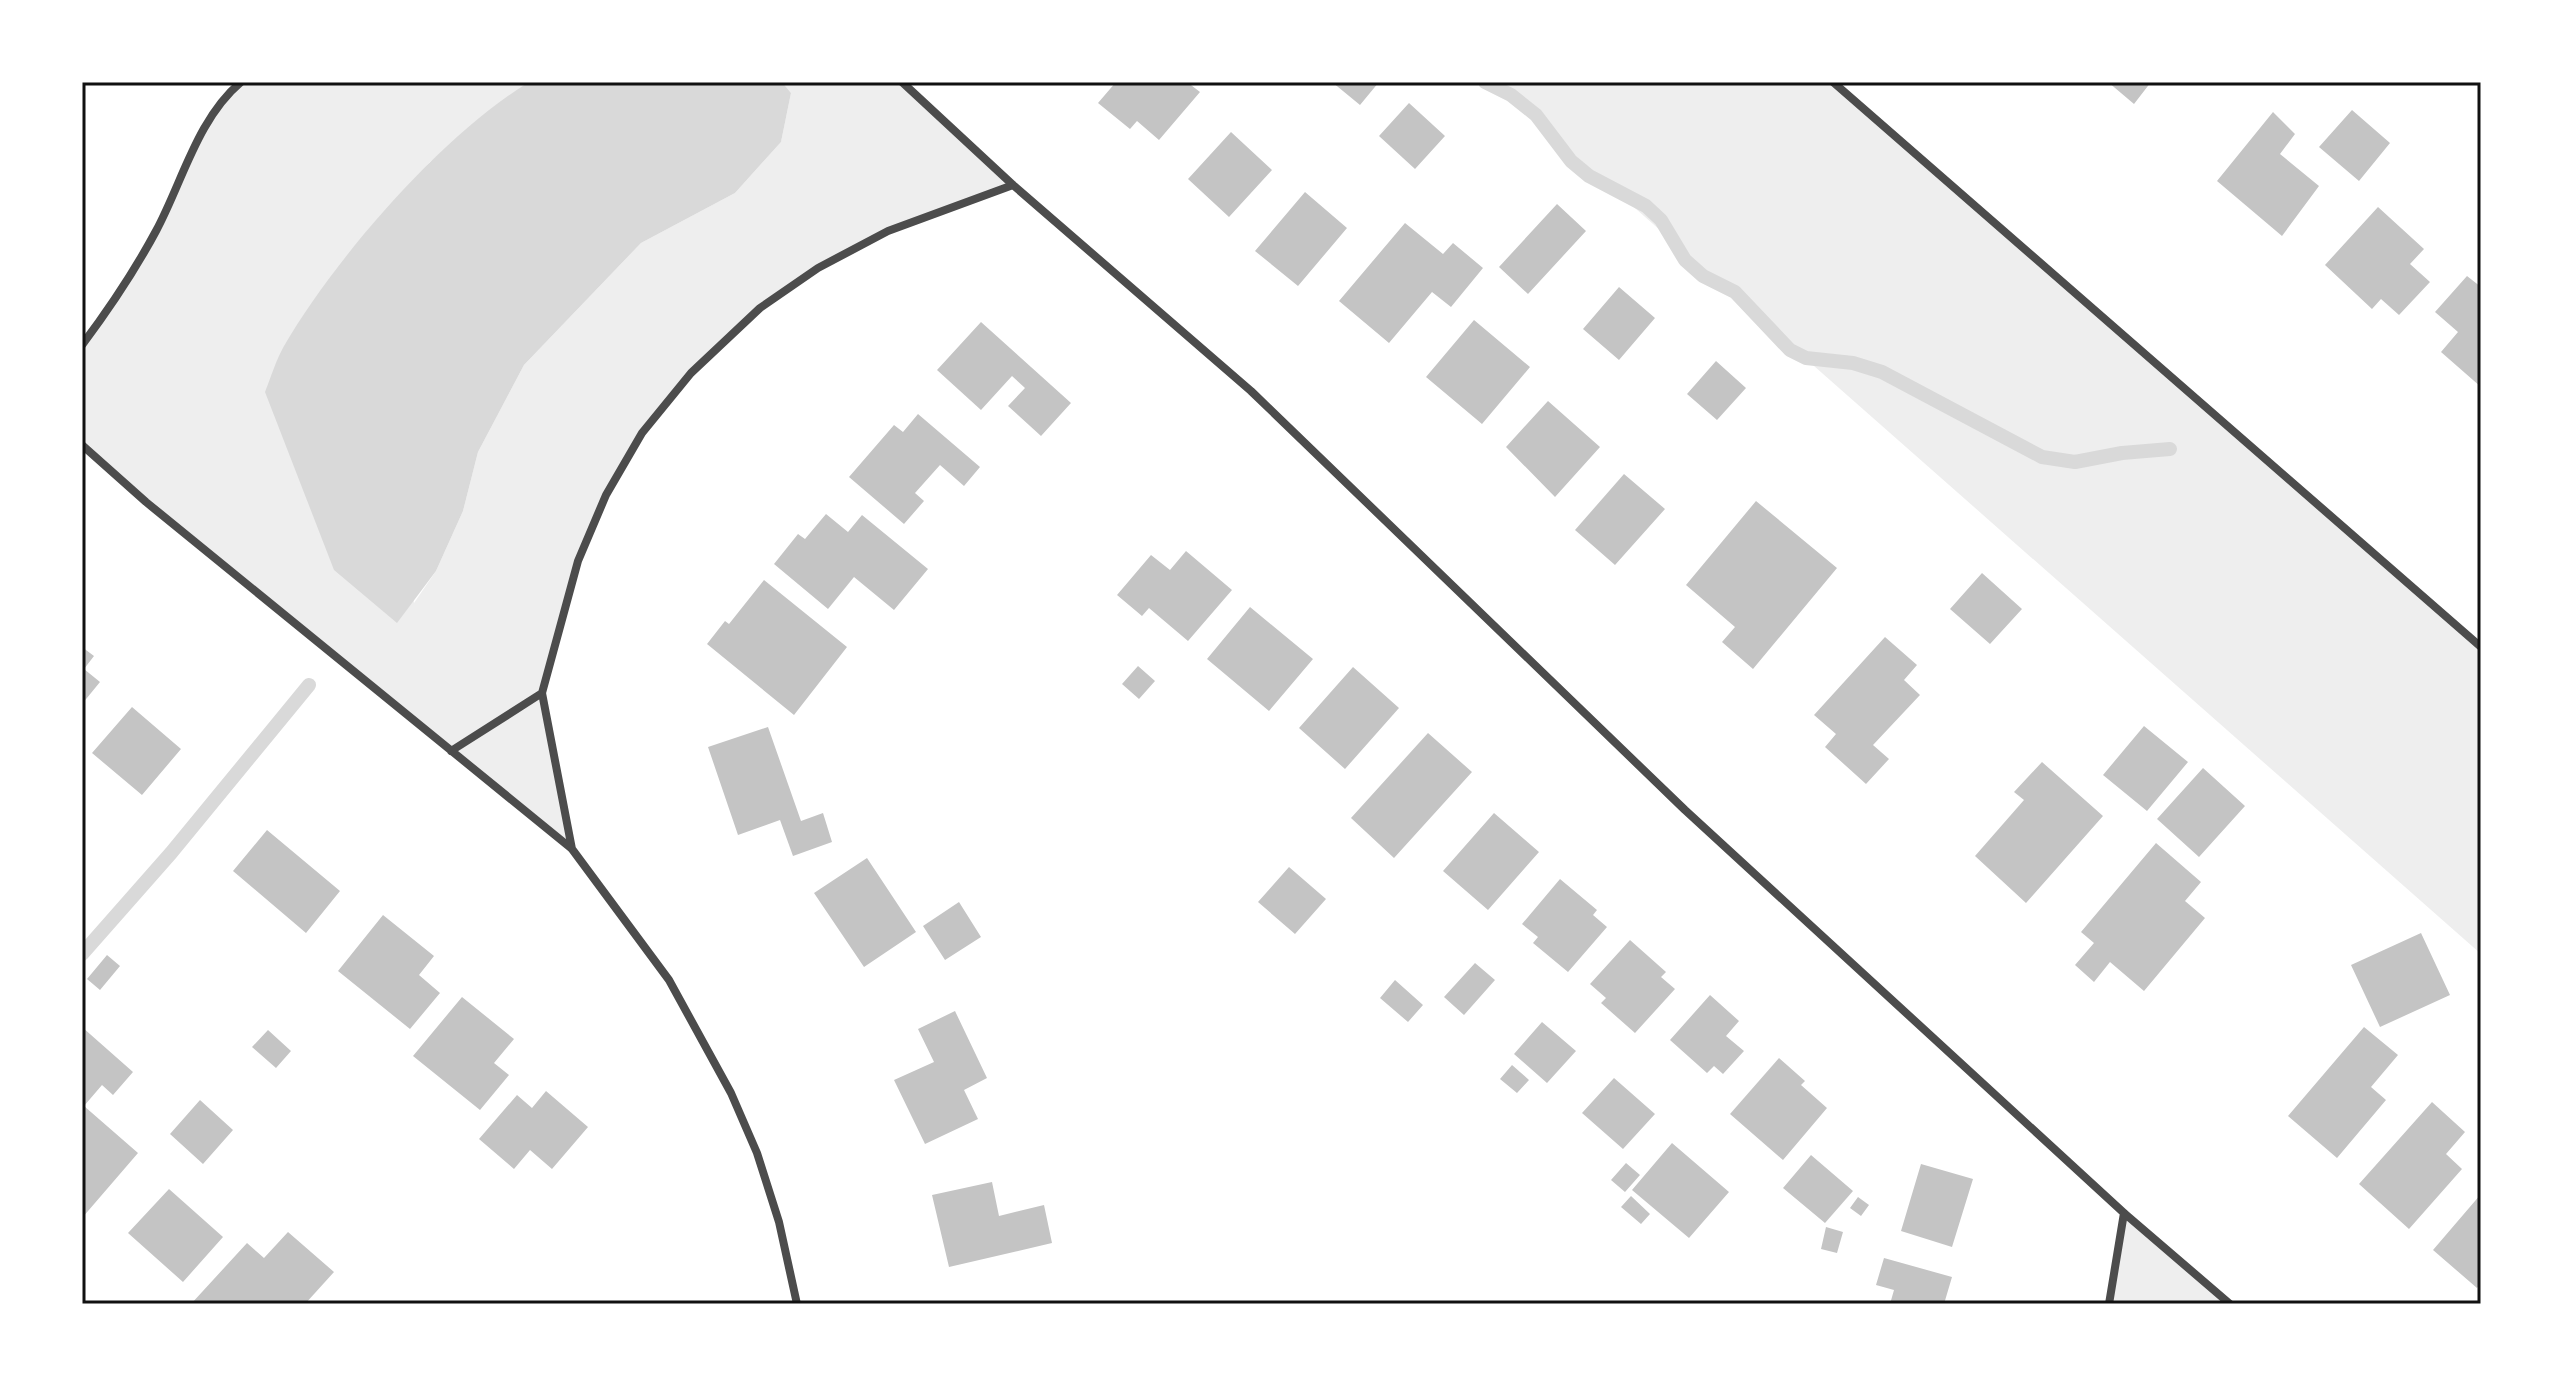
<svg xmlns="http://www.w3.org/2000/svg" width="2563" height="1386" font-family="Raleway,sans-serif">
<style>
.green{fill:#eee}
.water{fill:#d9d9d9}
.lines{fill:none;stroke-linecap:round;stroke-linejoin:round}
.stream{stroke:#d9d9d9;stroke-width:14}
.building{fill:#c4c4c4}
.minor{stroke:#4c4c4c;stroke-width:8}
.neatline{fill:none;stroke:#111;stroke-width:3}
</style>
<rect width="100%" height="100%" fill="#fff"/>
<path class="green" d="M241,82h288l-99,80 -70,78 54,363 22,-32 27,-60 15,-59 46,-87 117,-122 94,-50 46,-51 10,-49 -9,-11h120l111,103 -125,46 -70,37 -58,40 -94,93 -60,94 -28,66 -36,132 30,156 -490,-404v-100l75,-115 50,-108z
M1492,82h341l648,565v307z
M2124,1213l106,91h-120z"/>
<path class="water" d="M529,82h253l9,11 -10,49 -46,51 -94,50 -117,122 -46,87 -15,59 -27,60 -39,52 -63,-53 -69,-178c6,-15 11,-32 19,-46 52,-89 157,-210 245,-264z"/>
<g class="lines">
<path class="stream" d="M1485,82l26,13 25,20 35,46 18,15 57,30 15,14 24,40 18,16 32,16 55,58 16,8 47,5 29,9 160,85 33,5 47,-9 48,-4
M82,954l89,-101 138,-168"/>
</g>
<path class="building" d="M1116,82h71l13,10 -41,48 -22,-19 -7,8 -32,-26z
M1332,82h47l-19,23z
M2108,82h43l-17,22z
M1409,103l36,33 -30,33 -36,-33z
M2352,110l38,33 -31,38 -40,-34z
M2273,112l22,22 -15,20 39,32 -37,50 -65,-55z
M1231,132l41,38 -43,47 -41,-38z
M1305,192l42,36 -49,58 -43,-35z
M1557,204l29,27 -58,63 -29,-27z
M2378,207l46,42 -14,15 20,18 -31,33 -18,-16 -9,10 -47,-44z
M1405,223l38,31 10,-11 30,25 -32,39 -19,-15 -43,51 -50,-42z
M2467,276l14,11v100l-40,-35 17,-20 -23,-20z
M1619,287l36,31 -36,42 -36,-31z
M1474,320l56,47 -48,57 -56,-47z
M981,322l90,81 -30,33 -33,-30 17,-18 -13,-12 -31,34 -44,-40z
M1716,361l30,27 -29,32 -30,-26z
M1548,401l52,46 -45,50 -49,-50z
M918,414l62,53 -16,19 -24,-21 -25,28 9,8 -20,23 -55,-47 45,-52 9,7z
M1624,474l41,35 -50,56 -40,-35z
M1756,501l81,67 -84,101 -31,-27 13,-15 -49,-42z
M826,514l22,18 14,-17 66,54 -34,41 -40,-33 -26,32 -54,-45 24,-30 7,5z
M1186,551l46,39 -44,51 -39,-33 -7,8 -25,-21 34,-40 19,15z
M1982,573l40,36 -32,35 -40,-35z
M764,580l83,67 -53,68 -87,-71 18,-23 4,3z
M1250,607l63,52 -44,52 -62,-52z
M1885,637l32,28 -13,15 16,15 -47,50 16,14 -23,25 -41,-37 11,-13 -22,-19z
M82,647l12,9 -10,13 16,13 -18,22z
M1138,666l17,15 -16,18 -17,-15z
M1353,667l46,41 -54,61 -46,-41z
M132,707l49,42 -39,46 -50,-42z
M2144,726l44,36 -41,49 -44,-36z
M768,727l33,94 22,-8 9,29 -39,14 -13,-36 -42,15 -30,-88z
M1428,733l44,39 -78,86 -43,-40z
M2042,762l61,54 -77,87 -51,-47 49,-56 -10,-8z
M2203,768l42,38 -46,51 -42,-38z
M1494,813l45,39 -51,58 -45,-39z
M267,830l73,61 -34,42 -73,-62z
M2156,843l45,39 -16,19 20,17 -61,73 -34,-29 -16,20 -19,-17 19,-22 -13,-11z
M867,858l49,74 -52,35 -50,-74z
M1289,867l37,32 -31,35 -37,-32z
M1560,879l37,31 -4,5 14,12 -39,45 -35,-29 5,-6 -16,-13z
M959,902l22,35 -36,23 -22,-34z
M383,915l51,41 -15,19 21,18 -30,36 -72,-58z
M2421,933l29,62 -70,32 -29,-62z
M1630,940l36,32 -5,5 14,12 -40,44 -34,-30 5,-5 -16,-14z
M107,955l13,11 -20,24 -13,-11z
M1475,963l20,17 -31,35 -20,-18z
M1395,980l28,25 -15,17 -28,-24z
M1710,995l29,26 -13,15 18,15 -21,23 -9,-8 -7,7 -37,-33z
M462,997l52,42 -20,24 15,12 -29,35 -67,-54z
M955,1011l32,67 -23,12 14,29 -53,25 -31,-64 40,-18 -16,-33z
M1542,1022l34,29 -29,32 -33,-29z
M82,1027l51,45 -20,23 -11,-10 -18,21 54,47 -56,65z
M2364,1027l34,28 -27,32 15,13 -49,58 -49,-42z
M268,1030l23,21 -15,17 -24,-21z
M1779,1058l26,23 -4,4 26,23 -44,52 -53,-46z
M1512,1065l17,15 -12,13 -17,-14z
M1614,1078l41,36 -32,35 -41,-36z
M546,1091l42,36 -36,42 -22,-19 -16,19 -35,-30 38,-44 15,13z
M200,1100l33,30 -30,34 -33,-30z
M2432,1102l33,30 -19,22 16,15 -53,60 -50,-45z
M1672,1143l57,49 -40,46 -57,-48z
M1811,1155l42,36 -28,32 -42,-35z
M1626,1163l14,12 -15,17 -14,-12z
M1921,1164l52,15 -21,68 -51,-16z
M992,1182l7,34 45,-11 8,38 -103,24 -17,-72z
M169,1189l54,48 -40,45 -55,-49z
M2481,1194v89l-4,5 -44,-38z
M1631,1196l19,18 -9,10 -20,-17z
M1858,1197l11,8 -8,11 -11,-8z
M1826,1227l17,5 -6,21 -16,-4z
M288,1232l46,40 -29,32h-114l56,-61 17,15z
M1884,1258l68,19 -8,27h-54l4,-14 -18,-5z"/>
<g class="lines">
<path class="minor" d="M902,82l111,103 238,206 434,419 439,403 106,91
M1833,82l648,565
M82,345c27,-36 52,-73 74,-114 26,-48 41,-112 85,-149
M82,445l64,57 426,347 97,131 62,113 26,60 22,69 18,82
M451,751l91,-58
M572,849l-30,-156 36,-132 28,-66 36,-62 49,-60 69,-65 58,-40 70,-37 125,-46
M2109,1304l15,-91"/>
</g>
<rect width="2563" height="1386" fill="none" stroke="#ffffff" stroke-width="168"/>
<rect x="84" y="84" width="2395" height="1218" class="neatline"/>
</svg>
